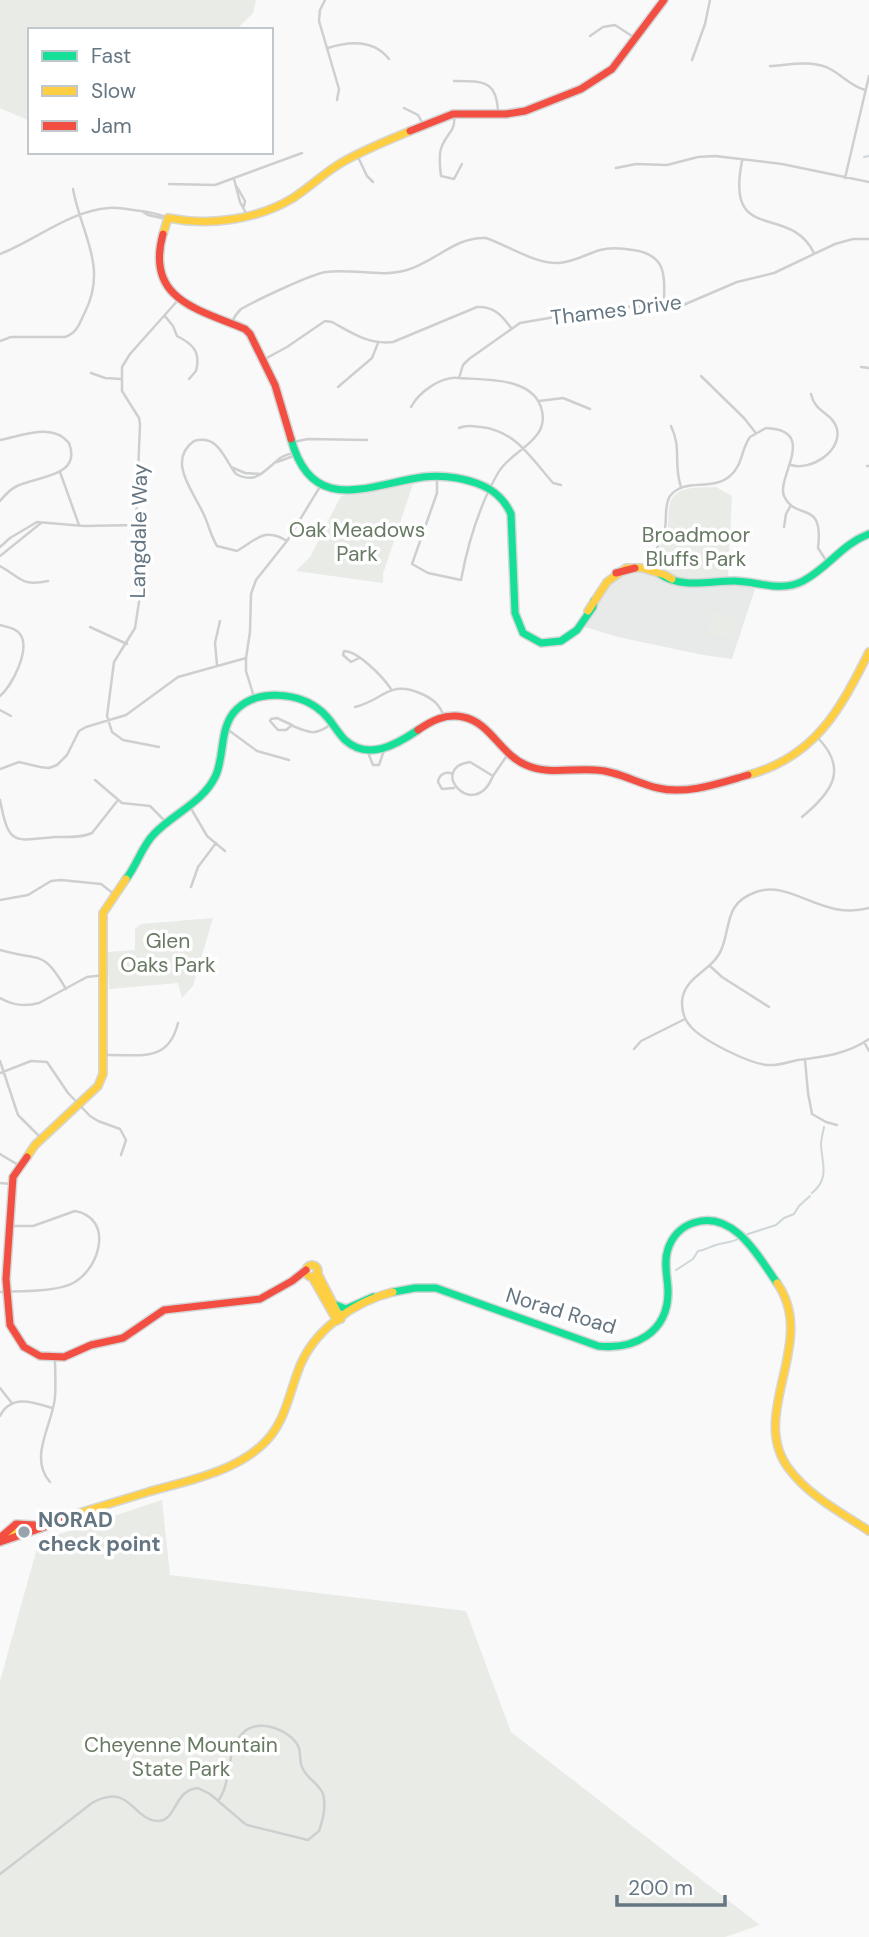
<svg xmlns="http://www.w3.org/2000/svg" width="869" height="1937" font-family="'DM Sans',sans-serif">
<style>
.built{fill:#e8e9e9}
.green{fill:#e8ebe6}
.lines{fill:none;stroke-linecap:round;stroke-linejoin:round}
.stream{stroke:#ced6d9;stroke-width:2}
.fast-casing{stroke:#d5d6d7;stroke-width:10}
.slow-casing{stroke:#d5d6d7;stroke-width:10}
.jam-casing{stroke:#d5d6d7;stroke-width:10}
.street{stroke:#cecfd0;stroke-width:2.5}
.fast{stroke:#16e098;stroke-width:7}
.slow{stroke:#ffcf43;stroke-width:7}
.jam{stroke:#f24e42;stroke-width:7}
.poi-dot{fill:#99a4ac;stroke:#fff;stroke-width:2.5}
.labels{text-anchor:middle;stroke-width:7;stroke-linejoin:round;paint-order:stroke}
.street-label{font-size:21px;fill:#657683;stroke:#fff}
.park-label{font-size:21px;fill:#687a64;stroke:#fff}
.poi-label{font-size:21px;font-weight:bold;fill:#657683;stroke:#fff;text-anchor:start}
</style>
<rect width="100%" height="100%" fill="#f9f9f9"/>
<path class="built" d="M631,572l14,1 42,15 53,-3 15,4 -23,70 -29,-4 -85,-18 -33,-10 22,-41 9,-9z"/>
<path class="green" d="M0,0h256l-3,13 -17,17h-206v91l-30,-13z
M413,484l-30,90v9l-87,-12 14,-14 31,-61z
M716,487l16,9 -4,82 -42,2 -34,-13c1,-13 11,-23 15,-37 2,-7 1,-15 2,-22 3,-24 29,-20 47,-21z
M714,610l27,9 -6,22 -28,-8z
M213,918l-20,68 -11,12 -4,-15 -69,6 -2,-37 28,-2v-21l6,-5z
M162,1500l8,75 296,36 45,121 249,193 -35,12h-725v-256l39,-140z"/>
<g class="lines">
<path class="stream" d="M864,157l5,-1
M812,1193c18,-15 10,-29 9,-48 0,-6 2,-12 3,-18
M745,1235l31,-10 8,-7 10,-4 5,-8 11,-10
M676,1270l17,-11 5,-8c8,-1 11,-4 18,-6 9,-3 15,-2 24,-7"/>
<defs>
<path id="fast" d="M291,439c21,77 76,46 132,38 18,-2 36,0 53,6 17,6 28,15 35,31l4,99 8,20 18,10 20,-2 16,-11 16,-23 1,-6
M660,574c22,15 49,7 74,7 24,0 46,12 69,0 25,-13 39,-37 66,-47
M126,879c11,-14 16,-33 28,-45 20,-21 50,-32 62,-59 9,-21 3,-49 21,-66 21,-20 62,-17 84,2 10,8 15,20 24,29 23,21 51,5 73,-10
M393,1292l22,-4h21l162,58c36,4 70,-13 70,-54 0,-14 -5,-29 0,-43 4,-12 13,-22 25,-26 40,-14 65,33 84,60
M333,1304l13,5 27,-12"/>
<path id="slow" d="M163,234l5,-16c41,8 89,2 125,-20 17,-11 31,-25 48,-35 22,-13 46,-22 69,-32
M588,611l19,-29 19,-14h16l23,7 7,4
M748,775c67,-18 92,-65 121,-123
M27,1157l8,-12 63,-59 5,-12v-161l23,-34
M306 1271a6 6 0 1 1 12 0a6 6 0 1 1-12 0Z
M317,1272l24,47
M312,1277l25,44
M777,1283c42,60 -30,131 12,186 20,27 53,44 80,62
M0,1537c49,-15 99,-30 148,-45 38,-11 83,-19 113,-46 23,-20 27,-48 37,-75 14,-40 55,-69 95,-79"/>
<path id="jam" d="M410,131l43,-17h53l19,-3 56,-22 31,-20 52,-69
M163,234c-18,65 34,75 82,95l5,5 25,51 16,54
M616,573l19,-5
M418,730c13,-9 28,-17 45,-13 27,5 38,38 63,48 22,10 46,3 70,5 22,1 40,13 62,18 29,7 62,-5 90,-13
M27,1157l-14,20 -7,102 4,46 14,22 16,9 24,1 27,-12 32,-7 41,-28 96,-11 32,-18 14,-11
M2,1536l14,-12 18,1
M0,1542l68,-23"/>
</defs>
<use href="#fast" class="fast-casing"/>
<use href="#slow" class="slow-casing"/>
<use href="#jam" class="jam-casing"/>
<path class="street" d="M325,0l-5,10 -1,11 20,68 -2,11
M590,36l13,-9 12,-2 20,13
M328,48c22,-7 46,-8 61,11
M692,60l13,-36 5,-24
M770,66c19,-1 44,-7 62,4 12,7 19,16 33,20
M454,81c29,0 44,-1 44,34
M404,108l14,7 6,11
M454,114c2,18 -6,17 -12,32 -4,8 -2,21 -1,30l13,3 8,-15
M357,155l10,21 6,6
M742,161c-17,85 47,41 72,92
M616,168l20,-4 31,1 31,-8 17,-1 67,8 87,18
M845,178l24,-102
M234,179l6,23 7,13
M169,184l46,1 87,-32
M237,187l8,14 -1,5
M143,212l5,3 18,4
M0,254c36,-14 69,-43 109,-46 11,-1 21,2 32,3 9,2 17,2 26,7
M165,316l8,10 4,10c16,8 24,16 19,35l-7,8
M232,322c2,-5 5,-9 9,-13 14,-8 70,-35 85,-37 27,-4 55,6 81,-2 28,-8 49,-34 79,-32 23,8 49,26 73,25 14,-1 28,-9 41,-13 11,-3 21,-2 33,0 36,5 31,28 31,57
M0,341l11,-4h54c13,-5 14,-13 20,-25 23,-46 -4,-78 -12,-123
M263,360l24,-13 38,-26 7,1c20,11 37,23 61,20l84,-35c16,-1 25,8 34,21
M861,367l8,1
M91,373l14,5 16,1
M701,376l43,42 11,14
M459,378l4,-13 6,-6 51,-36 93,-16 68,-1 56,-24 37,-9 61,-29 18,-5h16
M338,387l34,-29 6,-15
M539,401l24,-3 27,11
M411,407c8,-15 30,-31 48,-29 28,2 76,-1 83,33 2,9 0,18 -6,25 -11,14 -29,21 -38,37 -19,33 -30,70 -37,107l-33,-7 -16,-9 25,-71v-16
M671,426c11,23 2,37 10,61
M459,428c8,-3 13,-2 22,-1 35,4 50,31 72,56l8,2
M0,440c22,-4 52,-18 69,3 13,34 -31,33 -52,43 -7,3 -12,9 -17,15
M293,442l15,-3 59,1
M277,462l19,-7
M791,465c19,6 51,-13 46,-36 -4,-16 -22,-16 -26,-35
M867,466h2
M231,467l14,6 16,1
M60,472l19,53
M784,527l2,-13 5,-9
M287,541c-22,-14 -30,-2 -50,10l-20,-5c-6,-10 -8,-20 -13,-31 -10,-23 -38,-54 -10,-74 25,-7 30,18 42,33 20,11 29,-4 43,-15 4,-4 12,-5 16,-7
M0,547l10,-9 27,-16 47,4 52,-1
M0,556l41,-33
M0,566c20,11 21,21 48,15
M647,569c5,-14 15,-26 18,-41 2,-10 -1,-23 5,-32 15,-19 41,-4 60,-20 13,-11 11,-27 20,-39l16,-9c53,2 10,49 18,68 12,26 40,2 34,52l9,14
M0,625c7,2 16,3 20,9 11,15 -8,52 -20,62
M90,627l37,17
M359,658l-8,4 -8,-7 1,-4c14,0 39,26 47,38
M217,665l-2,-22 5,-22
M254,697l-8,-26v-13l4,-26 1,-38 5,-14 31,-39 34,-56
M355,707c29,-7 34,-28 67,-13 11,5 17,10 22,22
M0,710l11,6
M277,718l15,7 -6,5h-8l-8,-9 1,-2z
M293,726c16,7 23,10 38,-2
M227,729l30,22 32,9
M159,747l-36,-7 -11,-8 -5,-16 7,-54 21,-34 6,-39 -4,-26 -1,-38 4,-101 -1,-6 -17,-27v-24l8,-13 49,-55
M367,750l6,15h6l5,-15
M470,762l23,14c-19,47 -66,-8 -23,-14z
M0,769l19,-7 21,5 9,1 8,-3 10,-10 12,-24 7,-4 40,-12 52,-38 68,-19
M453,774c-7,-3 -14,0 -15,8l4,7 12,-1
M493,776l15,-22
M95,780l27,23 28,3 17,17
M0,800c9,46 13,41 55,37 12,0 26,1 37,-4l26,-33
M189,805l18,31 18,15
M802,817c29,-24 47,-47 16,-79
M191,887l7,-20 18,-24
M0,900l28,-5 23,-14 10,-1 40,4 13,10
M869,908c-47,13 -78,-29 -113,-16 -31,11 -25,32 -34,56 -8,23 -39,28 -40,54 0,9 2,18 9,25 13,14 57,36 76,38 11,1 21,-3 31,-5 26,-3 49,-6 71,-21
M0,950c41,12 42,-2 66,39
M710,966l12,11 47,30
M0,998c13,7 24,9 39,5l48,-26 17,-2
M864,1042l5,9
M634,1049l7,-8 44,-22
M104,1055c35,-1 64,9 74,-32
M805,1060l3,33 4,21 14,8 11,3
M0,1061l18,54 23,23
M0,1073l31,-12 16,1 21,31 22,23 8,5 22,8 6,11 -5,15
M0,1154l20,12
M0,1183l11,1
M0,1292c20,-1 59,0 75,-10 26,-16 38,-64 0,-71l-42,15h-24
M0,1388l11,14
M0,1416c11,-22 33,-14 52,-8
M50,1482c-22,-25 3,-58 5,-85 1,-13 0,-26 0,-39
M0,1874l92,-71c38,-21 40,16 65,18 20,1 16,-31 41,-33l12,6 34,29 3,2 61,15 11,-9c4,-11 7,-26 4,-37 -4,-11 -16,-15 -20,-25 -4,-6 -2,-14 -4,-21 -7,-18 -40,-30 -55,-16 -19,16 -11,49 -26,69"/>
<use href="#fast" class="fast"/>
<use href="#slow" class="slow"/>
<use href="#jam" class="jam"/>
</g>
<circle class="poi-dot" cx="24" cy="1532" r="7"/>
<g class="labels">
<g class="street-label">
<text transform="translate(616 310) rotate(-7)" y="7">Thames Drive</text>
<text transform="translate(139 531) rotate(-89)" y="7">Langdale Way</text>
<text transform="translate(561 1311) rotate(17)" y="7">Norad Road</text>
</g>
<g class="park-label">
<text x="357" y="537">Oak Meadows<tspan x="357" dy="24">Park</tspan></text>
<text x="696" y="542">Broadmoor<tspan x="696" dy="24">Bluffs Park</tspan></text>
<text x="168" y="948">Glen<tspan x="168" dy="24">Oaks Park</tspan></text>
<text x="181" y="1752">Cheyenne Mountain<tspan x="181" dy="24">State Park</tspan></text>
</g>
<g class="poi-label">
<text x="38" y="1527">NORAD<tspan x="38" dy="24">check point</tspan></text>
</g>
</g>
<rect x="28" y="28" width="245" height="126" fill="#ffffff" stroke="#c1c8cd" stroke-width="2"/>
<rect x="42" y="51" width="35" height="10" fill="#16e098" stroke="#c1c8cd" stroke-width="2"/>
<text x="91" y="63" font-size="21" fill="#657683">Fast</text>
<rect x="42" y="86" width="35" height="10" fill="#ffcf43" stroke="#c1c8cd" stroke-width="2"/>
<text x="91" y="98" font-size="21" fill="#657683">Slow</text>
<rect x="42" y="121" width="35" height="10" fill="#f24e42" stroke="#c1c8cd" stroke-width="2"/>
<text x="91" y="133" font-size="21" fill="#657683">Jam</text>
<path d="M617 1895v10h108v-10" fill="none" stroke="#657683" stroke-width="3.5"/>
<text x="628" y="1895" font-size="21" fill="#657683" stroke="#ffffff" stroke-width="5" paint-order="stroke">200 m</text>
</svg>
